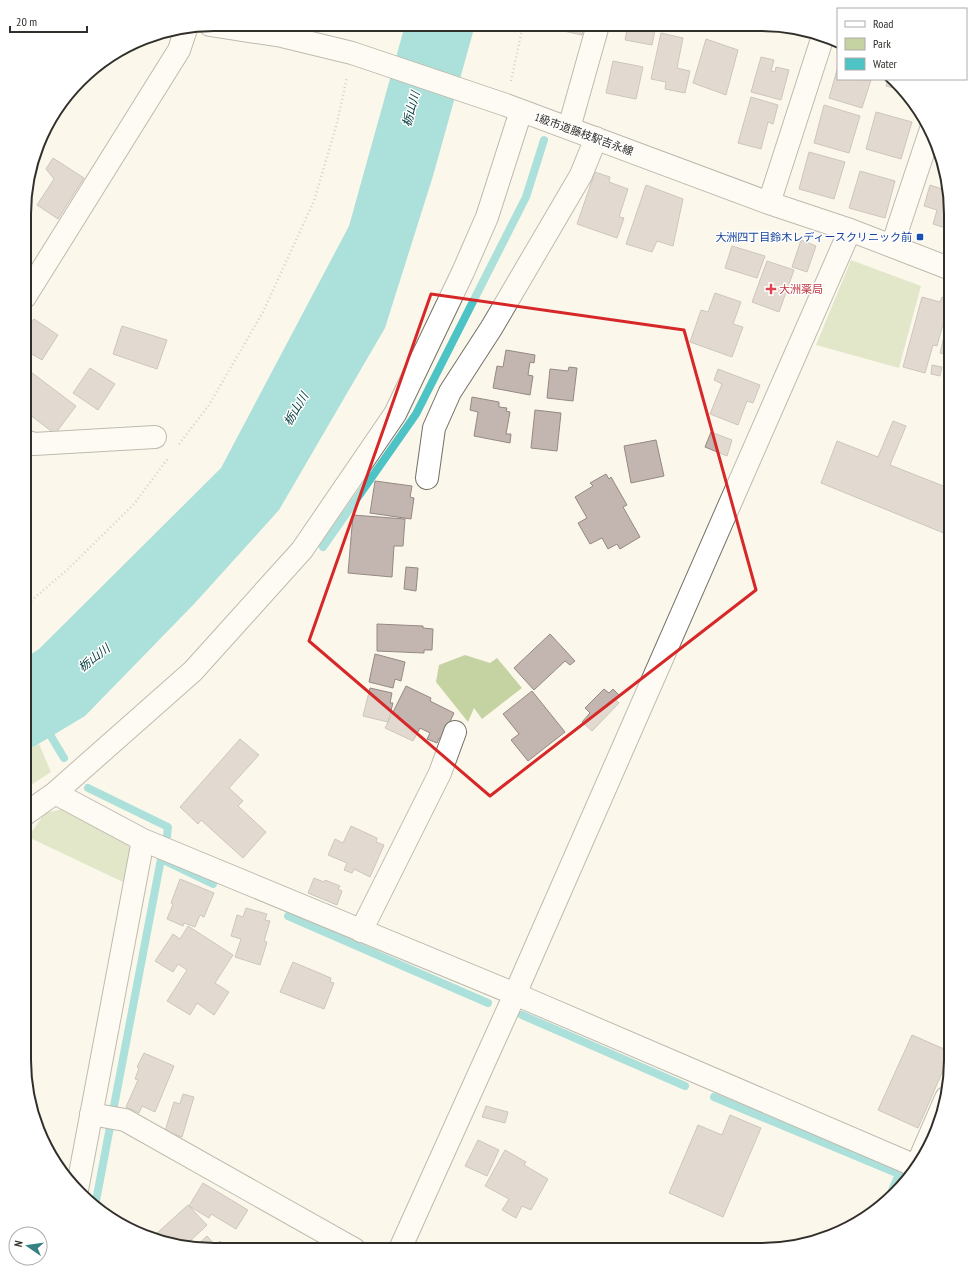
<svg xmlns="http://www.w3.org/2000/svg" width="975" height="1274" font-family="'PT Sans Narrow','Noto Sans JP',sans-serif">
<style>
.green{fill:#c5d2a1}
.water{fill:#4dc3c6}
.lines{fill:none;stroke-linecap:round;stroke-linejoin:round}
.stream{stroke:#4dc3c6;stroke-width:8}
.building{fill:#c3b6b0;stroke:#958983}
.minor-casing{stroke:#747065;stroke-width:24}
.path{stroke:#a7a39a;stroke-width:2.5;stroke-dasharray:1 3;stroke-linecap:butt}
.minor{stroke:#fff;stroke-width:22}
.marked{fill:none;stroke:#d62828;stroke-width:3;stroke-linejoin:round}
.transit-dot{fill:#1a4fb4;stroke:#fff;stroke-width:1.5}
.health-dot{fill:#e0444e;stroke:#fff;stroke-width:1.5}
.labels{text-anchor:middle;stroke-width:3;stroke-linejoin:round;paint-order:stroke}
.street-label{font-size:11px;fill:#312f2a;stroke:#fff}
.transit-label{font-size:11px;fill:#164399;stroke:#fff;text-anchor:end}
.health-label{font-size:11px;fill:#be3a42;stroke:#fff;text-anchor:start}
.water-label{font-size:12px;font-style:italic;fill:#023b3d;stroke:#fff}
.rim{fill:none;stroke:#312f2a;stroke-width:2}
</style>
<rect width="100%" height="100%" fill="#fcf7eb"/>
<path class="green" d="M851,260l70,26 -22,82 -83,-23z
M465,655l25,8 7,-5 25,30 -40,31 -8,-11 -6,14 -32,-40 3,-17z
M39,744l12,28 -26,17v-37z
M63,809l62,32 5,7 -7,34 -95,-45 17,-24z"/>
<path class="water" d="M405,25h70l-42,151 -48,152 -106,182 -84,93 -110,113 -60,36v-94l14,-9 182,-181 128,-242z"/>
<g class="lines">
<path class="stream" d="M323,547l93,-133 110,-217 18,-57
M46,728l18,30
M88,788l80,39 -1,9
M288,916l200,87
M522,1015l163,71
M714,1097l185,77 -12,28
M95,1206l66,-347 52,25"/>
</g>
<path class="building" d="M555,25h30l-3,10 -28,-6z
M628,25h28l-4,20 -27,-5z
M661,33l22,5 -6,30 13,3 -5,22 -20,-4 1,-7 -15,-3z
M706,39l32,11 -12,45 -33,-12z
M761,57l13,3 -3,11 4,1 1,-5 13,3 -8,30 -30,-8z
M613,61l30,6 -7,32 -30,-6z
M837,70l1,9 33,1 -9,28 -33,-10z
M888,79h2l8,10 -12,-3z
M751,97l27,8 -5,19 -5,-2 -7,27 -23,-6z
M824,105l36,11 -11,37 -35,-10z
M876,112l36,10 -11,37 -35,-10z
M809,152l36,10 -11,37 -35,-10z
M53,158l31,20 -26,41 -21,-14 17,-26 -8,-10z
M860,171l35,10 -10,37 -36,-10z
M595,172l15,5 -1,5 19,7 -9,28 5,1 -7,20 -40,-14z
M646,185l37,14 -10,47 -16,-5 -5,11 -26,-8z
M930,185l15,5 6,23v17l-18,-6 4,-14 -13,-4z
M801,240l15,6 -9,26 -15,-5z
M732,246l33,10 -8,22 -32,-10z
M767,261l27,9 -15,42 -27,-10z
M715,293l26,9 -8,22 10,3 -11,30 -42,-15 11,-32 7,2z
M922,297l18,5 2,-5 8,2 -13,47 -4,-1 -8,28 -22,-6z
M951,307v49l-11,-3z
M34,319l24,16 -16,25 -17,-10v-19z
M122,326l45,14 -10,29 -44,-15z
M506,350l29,5 -1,8 -4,-1 -2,13 5,1 -3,19 -37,-7 4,-22 6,1z
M932,365l10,2 -2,9 -9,-2z
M569,367l8,1 -4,33 -26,-3 3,-29 18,2z
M90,368l25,16 -17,26 -25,-17z
M27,369l49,37 -21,28 -30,-23v-40z
M718,369l42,16 -7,18 -6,-2 -9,24 -28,-11 12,-30 -8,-4z
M472,397l27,5v5l8,1 -1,3 4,1 -4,22h5l-1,9 -36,-7 4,-24 -8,-2z
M535,410l26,3 -4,38 -26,-3z
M893,421l13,5 -16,39 61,24v47l-130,-53 16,-42 41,16z
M711,432l21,8 -5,16 -22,-9z
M656,440l8,36 -33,7 -7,-37z
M606,474l3,5 2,-2 16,28 -4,2 17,30 -20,12 -3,-5 -9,5 -6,-11 -12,6 -12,-21 9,-5 -12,-21 18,-11 -3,-3z
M375,481l37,5 -2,11 4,1 -3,21 -41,-6z
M353,515l52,4 -2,27h-9l-2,31 -44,-4z
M406,567l12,1 -2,23 -12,-2z
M377,624l46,2v2l10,1 -1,21h-8v3l-47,-2z
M550,634l25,27 -5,4 -5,-4 -31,29 -20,-22z
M375,654l30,8 -4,19 -6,-2 -2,9 -24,-6z
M406,686l25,12 -1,3 24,12 -12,26 -3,-1 -2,5 -10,-4 3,-6 -10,-5 -7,13 -28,-13z
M370,688l22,5 -2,10h3l-5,19 -25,-6z
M604,689l5,4 4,-4 6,6 -4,4 4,4 -27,28 -10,-9 8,-9 -5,-5z
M532,691l33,41 -37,29 -17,-21 8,-6 -16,-20z
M240,739l19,16 -30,33 14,13 -5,5 28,26 -23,26 -42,-38 -3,4 -18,-17z
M351,826l26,12 -1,4 8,3 -14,32 -16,-8 -2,4 -8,-3 3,-7 -19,-8 7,-16 8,4z
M314,878l10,4 1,-2 15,6 -2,3 4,2 -5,14 -29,-12z
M180,879l34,14 -10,24 -4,-2 -5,12 -11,-4 -1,3 -16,-7 6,-15 -2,-1z
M246,908l21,6 -2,6 5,1 -6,20 3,1 -7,23 -25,-8 6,-18 -10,-3 6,-21 6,2z
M188,926l45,29 -18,28 14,9 -15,23 -17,-12 -7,12 -23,-14 20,-31 -9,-6 -5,8 -18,-11 18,-27 7,5z
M293,962l38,16 -1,4 4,1 -10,26 -44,-17z
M912,1035l39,17 -33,76 -40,-18z
M144,1053l30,13 -19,46 -13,-6 -3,7 -13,-6 12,-27 -3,-1 4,-11 -2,-1z
M183,1094l11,3 -12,40 -17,-6 9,-29 6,2z
M486,1106l22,6 -3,11 -23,-6z
M730,1115l31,13 -38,89 -54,-24 29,-68 24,10z
M478,1140l21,10 -12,26 -22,-10z
M505,1150l21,12 -2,3 24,14 -17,31 -9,-4 -6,12 -14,-8 7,-11 -24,-13z
M203,1183l45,27 -12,19 -25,-15 -2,4 -20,-12z
M188,1205l19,20 -23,22 -26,-10 -2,-3z
M207,1236l8,9 5,-4 7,8 -33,-1z"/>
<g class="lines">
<defs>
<path id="minor" d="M210,25l72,11 70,17 154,52 263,98 81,27 101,39
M569,128l29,-103
M769,203l54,-167
M892,246l39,-117
M25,297l154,-247 7,-21
M25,441l9,3 121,-7
M427,478l7,-50 16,-36 42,-65 89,-152 15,-37
M55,793l88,47 372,154 403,173
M24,815l31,-22 138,-122 109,-121 93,-136 68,-142 24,-55 34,-106
M361,931l79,-158 15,-41
M91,1114l34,6 229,129
M914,1172l32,-74
M77,1190l66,-350
M400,1249l115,-255 335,-764"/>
</defs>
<use href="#minor" class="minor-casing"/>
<path class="path" d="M511,81l12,-56
M179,444l30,-39 54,-93 51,-111 23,-78 10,-46
M25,606l43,-37 66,-65 35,-47"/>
<use href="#minor" class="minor"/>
</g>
<path d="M0 0H975V1274H0ZM431,294l253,36 72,260 -266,206 -181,-155z" fill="#fcf7eb" fill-opacity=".55" fill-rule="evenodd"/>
<path class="marked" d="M431,294l253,36 72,260 -266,206 -181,-155z"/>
<rect class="transit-dot" x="916" y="233" width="8" height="8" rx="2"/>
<path class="health-dot" d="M769 283h4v4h4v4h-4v4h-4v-4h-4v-4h4z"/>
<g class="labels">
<g class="street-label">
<text transform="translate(584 134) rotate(20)" y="4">1級市道藤枝駅吉永線</text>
</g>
<g class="transit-label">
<text x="912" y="241">大洲四丁目鈴木レディースクリニック前</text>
</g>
<g class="health-label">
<text x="779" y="293">大洲薬局</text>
</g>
<g class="water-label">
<text transform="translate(411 109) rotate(-75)" y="4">栃山川</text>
<text transform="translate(296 409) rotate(-59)" y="4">栃山川</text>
<text transform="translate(94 658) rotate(-38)" y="4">栃山川</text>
</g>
</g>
<path d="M0 0H975V1274H0ZM214 31H761A183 183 0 0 1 944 214V1060A183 183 0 0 1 761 1243H214A183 183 0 0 1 31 1060V214A183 183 0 0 1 214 31Z" fill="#fff" fill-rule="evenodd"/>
<path class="rim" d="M214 31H761A183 183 0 0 1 944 214V1060A183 183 0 0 1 761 1243H214A183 183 0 0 1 31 1060V214A183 183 0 0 1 214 31Z"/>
<rect x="837" y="8" width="130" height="72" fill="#ffffff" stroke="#adacaa"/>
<rect x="845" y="21" width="20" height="6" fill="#ffffff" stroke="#adacaa"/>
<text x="873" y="28" font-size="12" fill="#312f2a">Road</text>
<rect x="845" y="38" width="20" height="12" fill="#c5d2a1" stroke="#adacaa"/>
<text x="873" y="48" font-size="12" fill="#312f2a">Park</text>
<rect x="845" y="58" width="20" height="12" fill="#4dc3c6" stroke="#adacaa"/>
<text x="873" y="68" font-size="12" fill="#312f2a">Water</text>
<g transform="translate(28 1246) rotate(283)"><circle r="19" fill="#ffffff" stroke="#adacaa"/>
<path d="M0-3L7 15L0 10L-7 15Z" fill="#378083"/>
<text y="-6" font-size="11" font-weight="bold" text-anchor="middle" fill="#312f2a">N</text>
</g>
<path d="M10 26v6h77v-6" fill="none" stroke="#312f2a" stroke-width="2"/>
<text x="16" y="26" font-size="12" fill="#312f2a" stroke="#ffffff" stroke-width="3" paint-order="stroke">20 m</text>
</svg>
